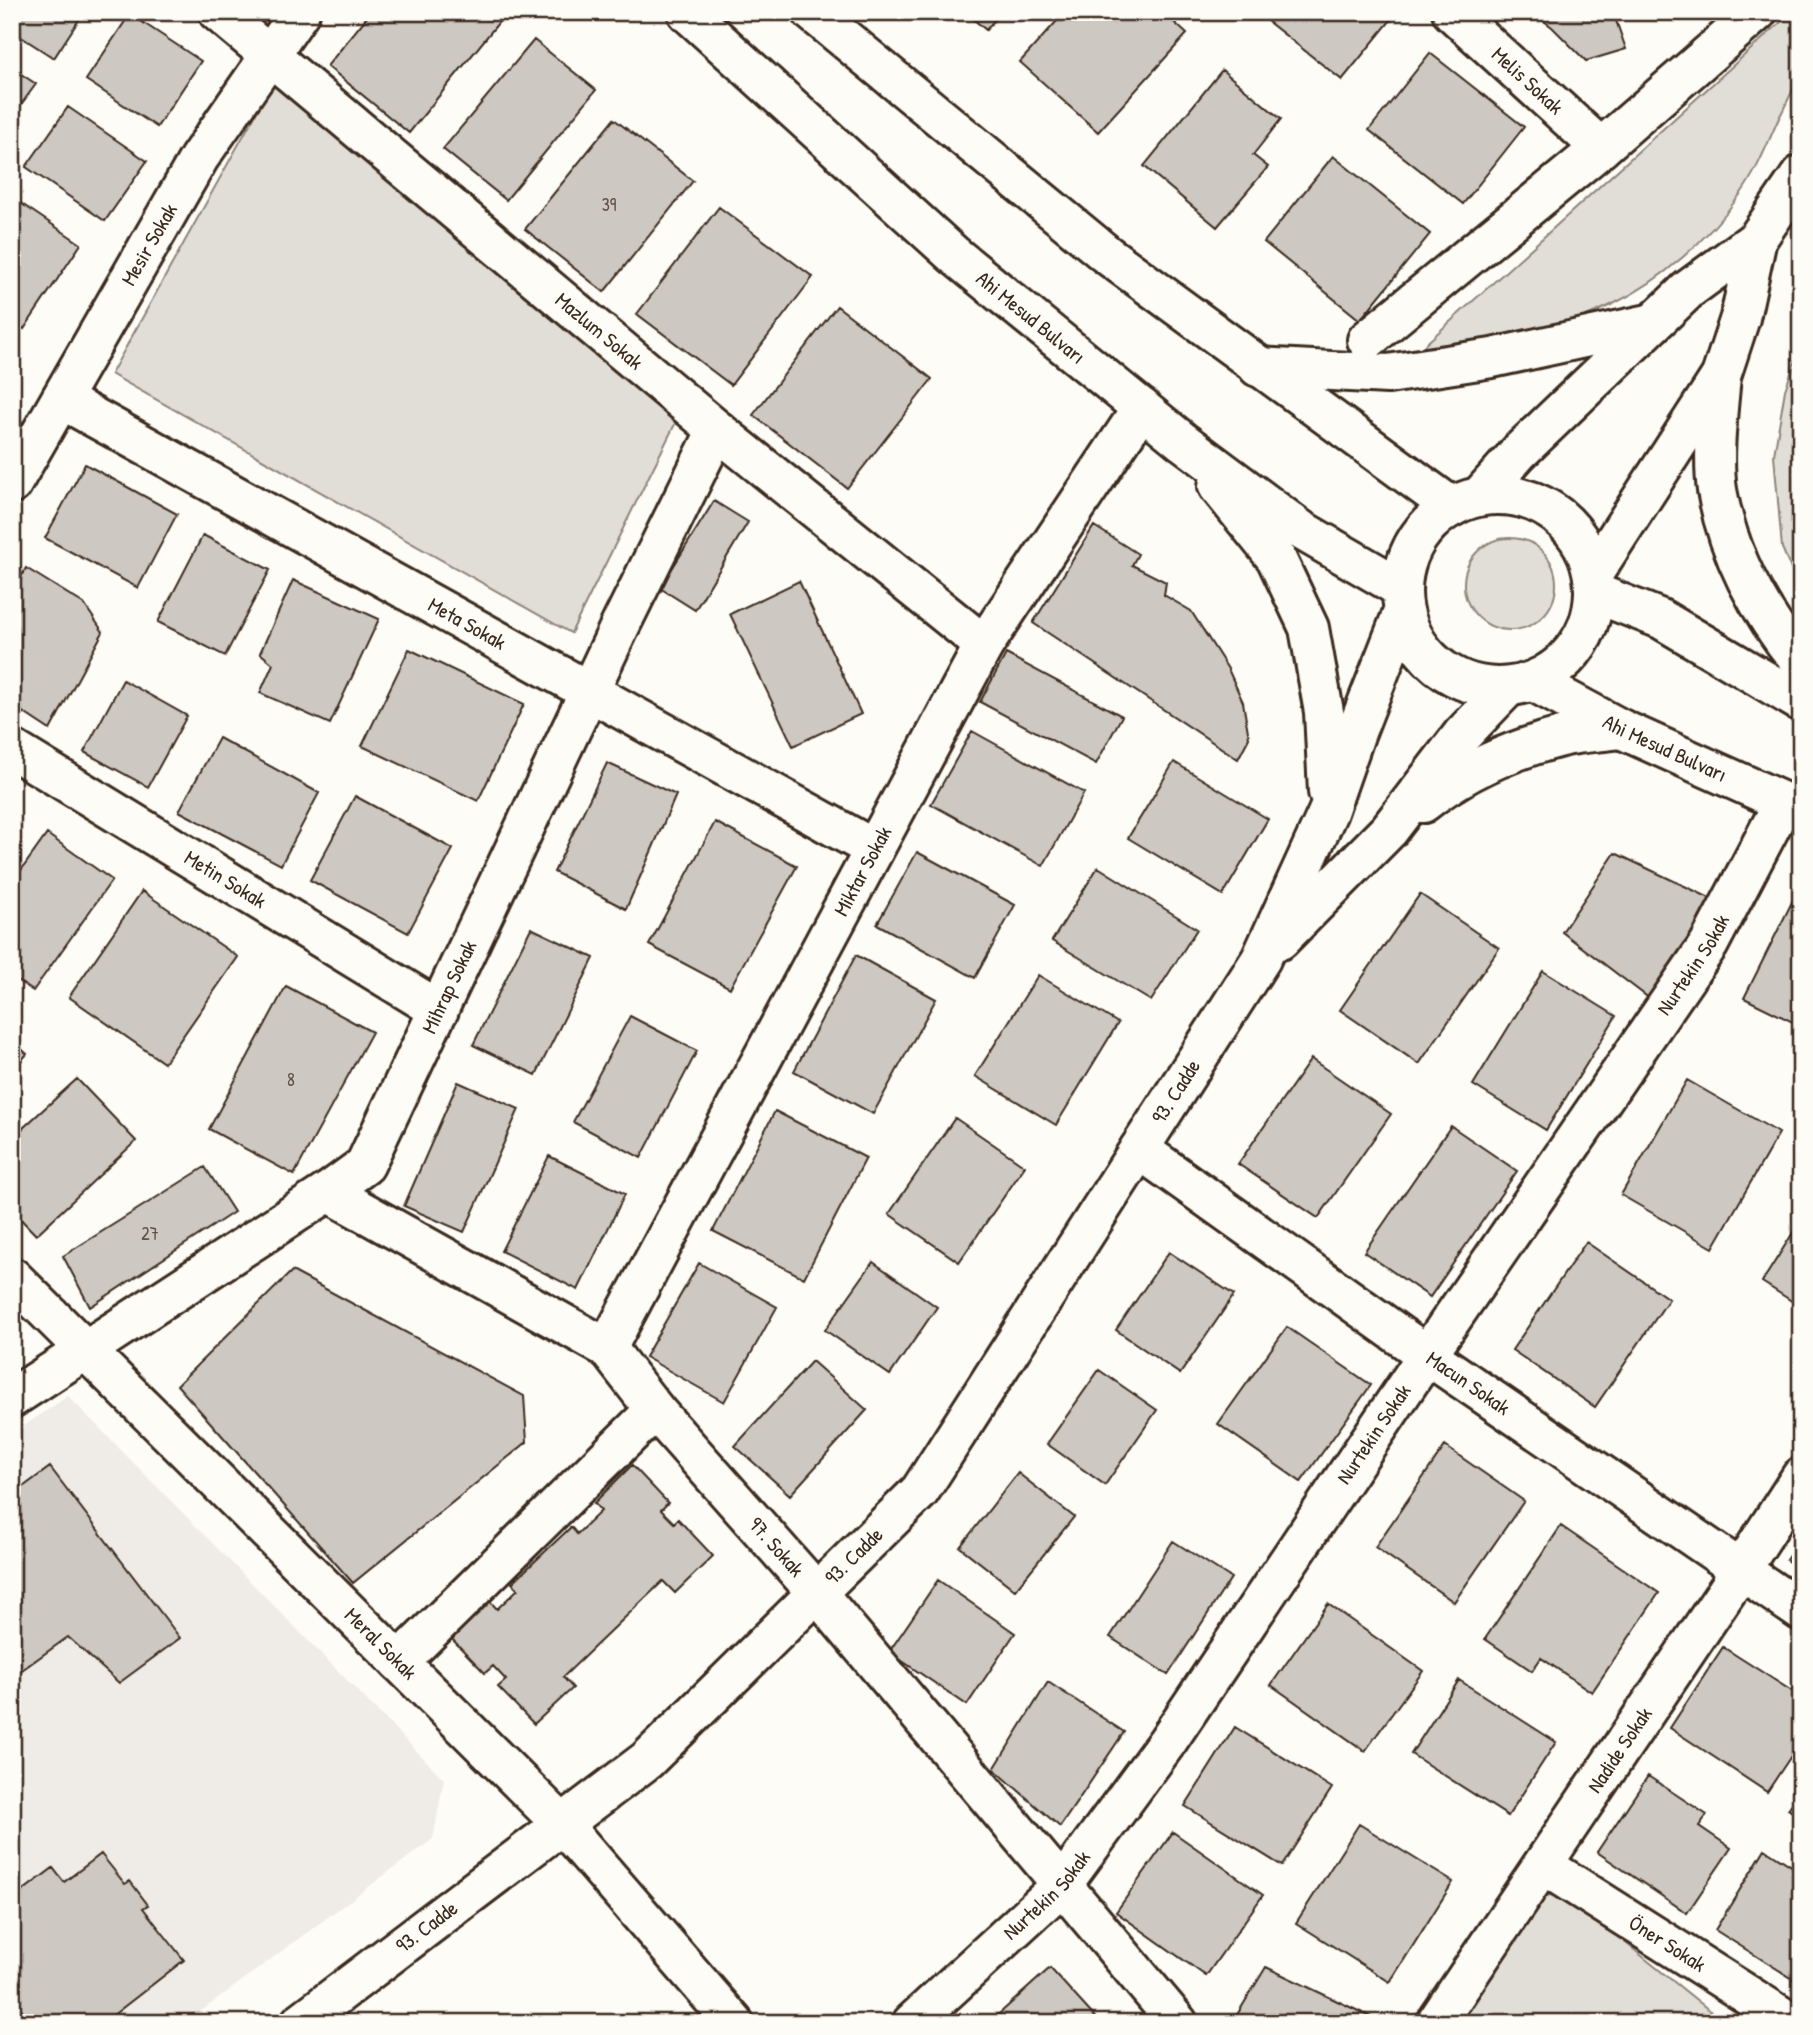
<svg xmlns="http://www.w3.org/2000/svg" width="1813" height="2035" font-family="'Patrick Hand',sans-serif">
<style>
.built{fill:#efece7}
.green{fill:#e1ded7;stroke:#8e847a;stroke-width:2}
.building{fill:#cdc8c2;stroke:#3b2a1e;stroke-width:2}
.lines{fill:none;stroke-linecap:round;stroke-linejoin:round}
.minor-casing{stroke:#3b2a1e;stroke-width:44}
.major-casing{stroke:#3b2a1e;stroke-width:44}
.minor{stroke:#fdfcf7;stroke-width:38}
.major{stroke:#fdfcf7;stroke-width:38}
.labels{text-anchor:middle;stroke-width:5;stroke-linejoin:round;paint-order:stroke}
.number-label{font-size:18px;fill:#605247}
.street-label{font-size:21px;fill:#3b2a1e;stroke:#fdfcf7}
</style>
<rect width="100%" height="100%" fill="#fdfcf7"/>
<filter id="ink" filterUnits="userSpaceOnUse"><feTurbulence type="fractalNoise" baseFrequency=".0143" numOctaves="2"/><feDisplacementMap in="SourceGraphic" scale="14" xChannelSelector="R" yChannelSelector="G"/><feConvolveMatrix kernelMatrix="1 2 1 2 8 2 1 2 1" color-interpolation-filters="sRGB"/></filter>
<g filter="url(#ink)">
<path class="built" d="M68,1396l376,383 -11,60 -248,184h-173v-589z"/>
<path class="green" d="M1792,12h9c0,16 1,33 0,48 -2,21 -14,42 -23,60 -11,25 -22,53 -39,76 -31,43 -77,84 -124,107 -63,32 -137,42 -206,56z
M275,79l401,343 -105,211 -460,-259z
M1801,344v248l-19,-44 -8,-93 11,-65z
M1464 584a46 46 0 1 1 92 0a46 46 0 1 1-92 0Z
M1565,1894l160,129h-265l82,-127z"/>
<path class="building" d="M12,12h72l-30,46 -42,-27z
M371,12h136l-98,121 -82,-67z
M965,12h36l-15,18z
M1065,12h98l24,22 -89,98 -78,-70z
M1272,12h119l4,3 -53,65 -76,-60z
M1532,12h81l13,37 -40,12 -34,-34z
M130,14l71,47 -44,66 -71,-47z
M534,40l62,50 -90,110 -63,-51z
M1430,53l94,74 -61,77 -94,-74z
M12,68l24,16 -24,33z
M1222,70l59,49 -28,36 15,12 -51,60 -73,-61z
M68,107l79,54 -42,60 -79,-54z
M614,119l79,62 -89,111 -79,-63z
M1333,156l97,78 -70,86 -96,-78z
M13,198l68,46 -57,85 -12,-8z
M719,207l94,70 -82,108 -94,-71z
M837,306l95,73 -85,109 -94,-73z
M85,464l92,50 -39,74 -93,-50z
M714,501l34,21 -53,88 -35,-22z
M1094,526l44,28 -6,11 34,17 -2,13 27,16 37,58 15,33 6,36 -11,21 -205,-136z
M203,535l67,35 -45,86 -67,-34z
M26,568l58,36 19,28 -53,98 -38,-25v-112z
M293,580l86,39 -49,105 -70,-31 13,-29 -13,-11z
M799,581l62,133 -68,32 -63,-132z
M409,649l115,55 -46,97 -116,-55z
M1006,654l116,62 -26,48 -116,-62z
M123,680l64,36 -39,71 -64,-35z
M972,731l112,62 -41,73 -112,-62z
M219,738l100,55 -38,72 -102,-54z
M1174,762l94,57 -45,76 -95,-57z
M607,763l69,32 -50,114 -72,-37z
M355,796l98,53 -45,84 -98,-53z
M715,822l82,44 -67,122 -81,-43z
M47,834l65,46 -79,111 -21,-14v-94z
M917,852l98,53 -40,73 -98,-54z
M1615,853l99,47 -60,102 -92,-70z
M1098,867l99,62 -46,72 -99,-60z
M142,891l96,66 -74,106 -95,-66z
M1420,894l79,54 -80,116 -79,-54z
M1793,900l8,4v122l-57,-28z
M531,928l63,30 -58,117 -63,-30z
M856,955l80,44 -63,115 -79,-43z
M1543,971l73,45 -70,114 -73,-45z
M1038,975l80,48 -62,102 -81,-49z
M286,986l86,46 -78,143 -85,-46z
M630,1016l67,35 -56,107 -68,-36z
M12,1040l15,14 -15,17z
M1311,1059l80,55 -73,104 -80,-54z
M77,1079l59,62 -100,94 -24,-25v-72z
M1687,1080l92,53 -66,115 -92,-53z
M458,1082l61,27 -55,123 -60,-26z
M775,1111l91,47 -62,120 -91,-47z
M955,1118l70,48 -66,96 -70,-48z
M1451,1126l66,45 -87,126 -66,-45z
M549,1156l76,38 -47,96 -77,-39z
M205,1167l29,45 -144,95 -27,-51z
M1801,1220v87l-39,-25z
M1586,1242l83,57 -74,108 -83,-57z
M1169,1252l65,43 -54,79 -64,-44z
M873,1262l64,45 -47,68 -65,-45z
M699,1263l78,44 -53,95 -79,-45z
M292,1271l232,125 3,46 -174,141 -176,-198z
M1287,1327l84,58 -70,97 -83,-58z
M812,1361l55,49 -77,85 -55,-49z
M1099,1370l58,40 -52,75 -58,-41z
M1445,1446l79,55 -70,101 -79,-55z
M632,1465l36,38 -7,7 13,13 4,-4 35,37 -38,37 -12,-12 -100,96 10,11 -39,36 -36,-37 8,-7 -13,-14 -8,7 -36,-37 39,-37 9,10 21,-20 -6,-6 59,-56 6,7 24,-23 -7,-8z
M50,1467l130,171 -61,45 -51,-46 -56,40v-182z
M1018,1473l56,44 -59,73 -55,-43z
M1561,1526l98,67 -67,99 -51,-34 -9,13 -47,-32z
M1801,1538v32l-15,-10z
M1173,1541l58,37 -63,97 -58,-38z
M938,1580l77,53 -48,72 -78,-53z
M1328,1604l95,67 -58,80 -94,-66z
M1723,1647l78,50v44l-34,51 -97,-64z
M1459,1680l97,62 -48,74 -97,-62z
M1048,1682l76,50 -64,95 -66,-58z
M1235,1727l97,61 -50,78 -97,-60z
M1648,1776l59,39 -8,11 32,22 -44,65 -90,-61z
M1801,1791v27l-13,-9z
M1359,1824l94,58 -63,100 -94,-59z
M1173,1832l90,63 -57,81 -90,-64z
M1765,1849l36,23v112l-86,-54z
M101,1854l24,30 5,-3 18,24 -5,3 41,52 -81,63h-71l-20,-26v-98l41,-31 11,14z
M1266,1967l105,50 -4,6h-135z
M1050,1968l50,55h-111z"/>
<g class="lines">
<defs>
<g id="minor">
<path id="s1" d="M218,12l499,418 267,215"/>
<path id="s2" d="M1452,12l149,136"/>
<path d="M1367,340l234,-192 156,-136"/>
<path id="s3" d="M61,399l813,450"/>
<path id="s4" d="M12,484l187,-326 101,-146"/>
<path d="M1480,496l40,-45 169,-162 68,-50 44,-64"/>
<path d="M1593,574l128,-198 19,-58 17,-79"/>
<path id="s5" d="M12,749l427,261"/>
<path id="s6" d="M1139,1149l288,206 374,256"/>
<path id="s7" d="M328,1192l279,156 48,62 162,183 361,430"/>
<path id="s8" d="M12,1277l550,547 172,199"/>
<path id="s9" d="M607,1348l377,-703 158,-237"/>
<path id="s10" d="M12,1398l316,-206 37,-27 256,-541 96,-194"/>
<path d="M399,1662l256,-252"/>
<path id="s11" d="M1543,1865l249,158"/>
<path id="s12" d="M912,2023l150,-138 105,-143 260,-387 282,-411 74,-141"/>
<path id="s13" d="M1436,2023l305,-453 60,-93"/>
</g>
<g id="major">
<path id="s14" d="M687,12l267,243 228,186 119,89 100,58"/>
<path d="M812,12l294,242 346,253"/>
<path d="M1258,367l130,7 104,-16 161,-35"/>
<path d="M1721,376c-3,34 -9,80 -4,114 11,64 43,123 84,173"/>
<path d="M1218,486l58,72 33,70 15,84 4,80"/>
<circle cx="1498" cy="591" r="96"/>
<path d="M1595,593l66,26 140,83"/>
<path id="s15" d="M1532,681l89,48 180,81"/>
<path d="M1423,803c40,-32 88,-53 138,-66 19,-5 40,-5 60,-8"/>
<path d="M1280,940l109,-110 73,-95 46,-48"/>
<path id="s16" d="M300,2023l347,-263 273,-269 341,-532 67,-147 28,-80 47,-120"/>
</g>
</defs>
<use href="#minor" class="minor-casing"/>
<use href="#major" class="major-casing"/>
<use href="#minor" class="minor"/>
<use href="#major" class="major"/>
</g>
</g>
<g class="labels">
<g class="number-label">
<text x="609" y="211">39</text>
<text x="291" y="1086">8</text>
<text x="150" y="1240">27</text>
</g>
<g class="street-label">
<text dy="7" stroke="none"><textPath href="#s2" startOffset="102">Melis Sokak</textPath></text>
<text dy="7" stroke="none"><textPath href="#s4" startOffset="276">Mesir Sokak</textPath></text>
<text dy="7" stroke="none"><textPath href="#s14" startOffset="460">Ahi Mesud Bulvarı</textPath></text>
<text dy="7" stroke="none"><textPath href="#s1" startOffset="497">Mazlum Sokak</textPath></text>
<text dy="7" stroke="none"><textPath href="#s3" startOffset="464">Meta Sokak</textPath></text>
<text dy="7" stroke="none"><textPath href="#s15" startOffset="149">Ahi Mesud Bulvarı</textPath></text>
<text dy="7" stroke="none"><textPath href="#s9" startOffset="541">Miktar Sokak</textPath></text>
<text dy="7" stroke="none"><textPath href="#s5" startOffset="250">Metin Sokak</textPath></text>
<text dy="7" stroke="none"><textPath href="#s12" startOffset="1320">Nurtekin Sokak</textPath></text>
<text dy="7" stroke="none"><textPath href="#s10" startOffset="620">Mihrap Sokak</textPath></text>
<text dy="7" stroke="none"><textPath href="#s16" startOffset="1293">93. Cadde</textPath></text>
<text dy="7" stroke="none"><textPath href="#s6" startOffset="404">Macun Sokak</textPath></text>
<text dy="7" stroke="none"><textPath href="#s12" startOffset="752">Nurtekin Sokak</textPath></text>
<text dy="7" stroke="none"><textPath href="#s7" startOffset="581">97. Sokak</textPath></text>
<text dy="7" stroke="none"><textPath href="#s16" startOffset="726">93. Cadde</textPath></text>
<text dy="7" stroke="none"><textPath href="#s8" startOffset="520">Meral Sokak</textPath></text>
<text dy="7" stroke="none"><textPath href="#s13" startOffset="329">Nadide Sokak</textPath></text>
<text dy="7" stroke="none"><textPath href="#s12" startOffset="186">Nurtekin Sokak</textPath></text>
<text dy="7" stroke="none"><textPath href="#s16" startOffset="159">93. Cadde</textPath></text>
<text dy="7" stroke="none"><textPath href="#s11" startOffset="147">Öner Sokak</textPath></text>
</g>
</g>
<rect width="1813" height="2035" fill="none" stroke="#fdfcf7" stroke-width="42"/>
<rect x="21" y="21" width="1771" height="1993" fill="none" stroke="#3b2a1e" stroke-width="2.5" filter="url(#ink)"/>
</svg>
